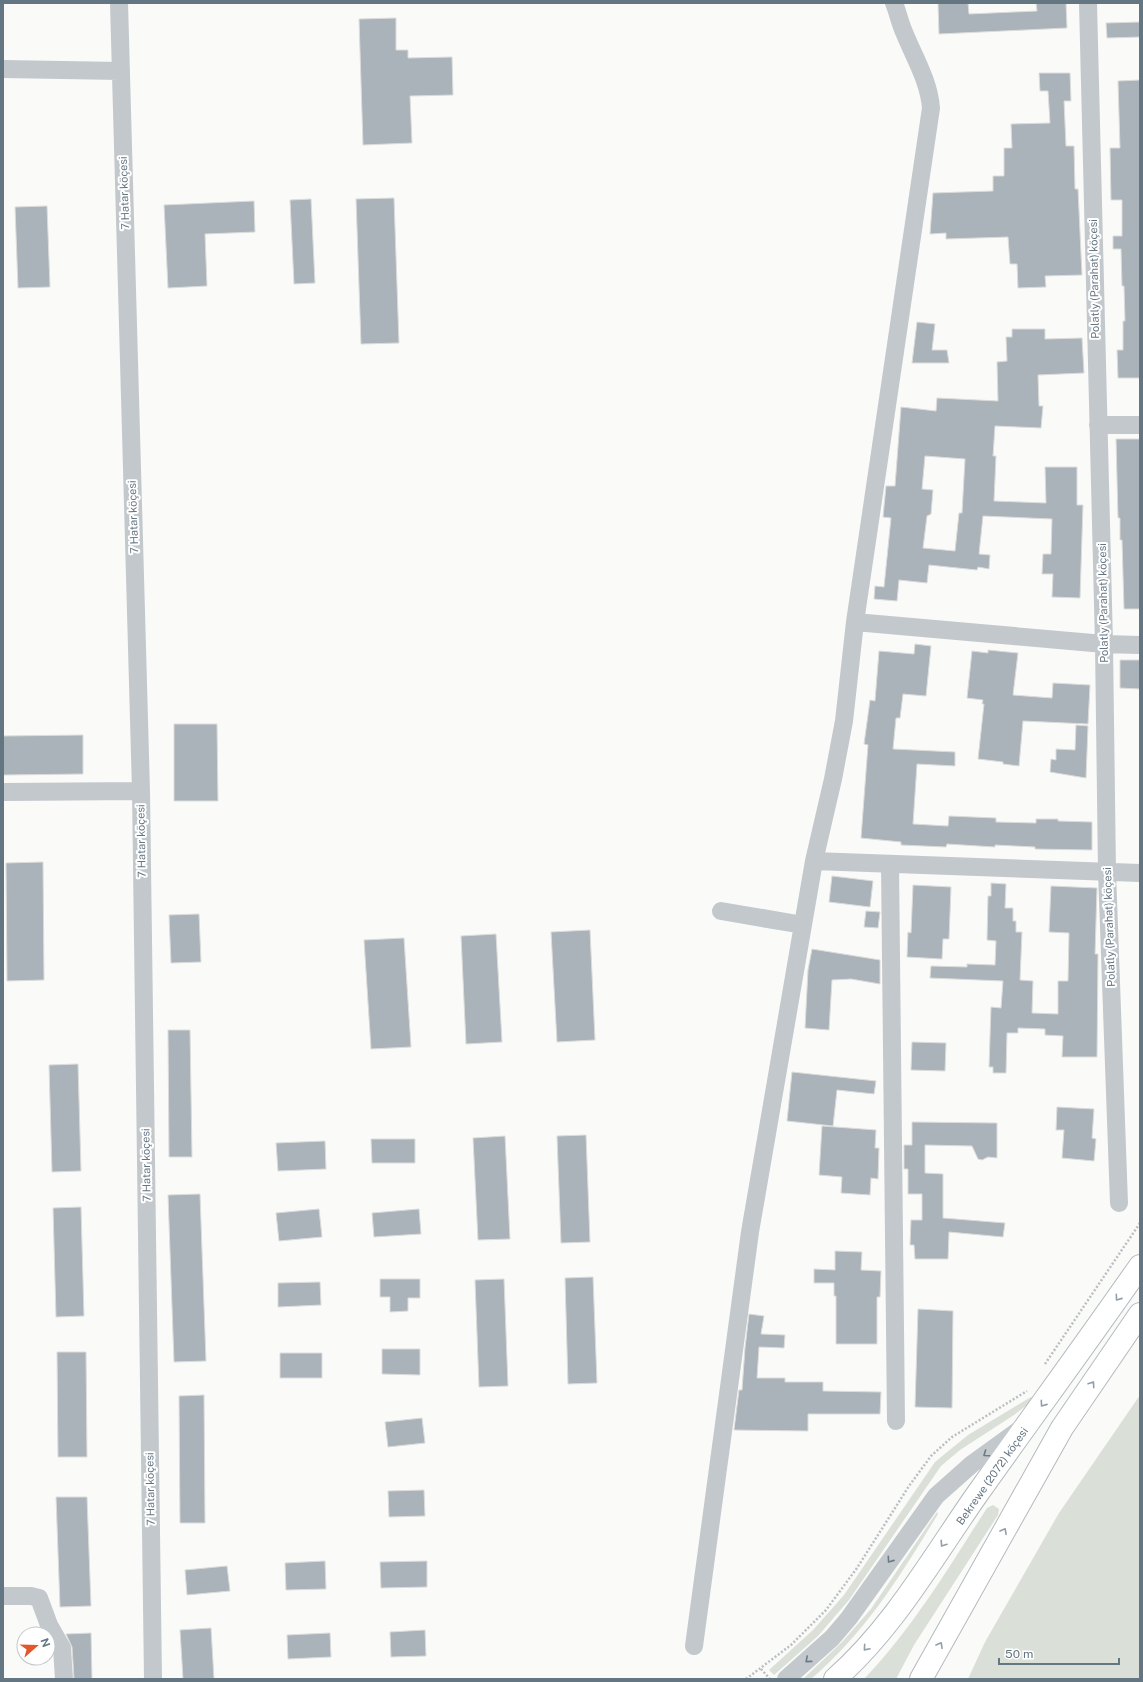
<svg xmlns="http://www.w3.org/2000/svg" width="1143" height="1682" font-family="'Public Sans',sans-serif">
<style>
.green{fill:#dadfd7}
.building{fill:#aab3b9;stroke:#dcdcda;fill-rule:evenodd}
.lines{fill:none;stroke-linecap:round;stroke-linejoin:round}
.secondary-casing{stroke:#b3babf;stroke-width:24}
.path{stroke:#bbbfc2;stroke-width:2.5;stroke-dasharray:2 2;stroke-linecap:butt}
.minor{stroke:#c3c8cc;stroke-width:18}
.secondary{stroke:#fff;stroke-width:22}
.oneway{stroke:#939fa8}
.oneway2{stroke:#6a7a87}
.labels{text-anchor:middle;stroke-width:4;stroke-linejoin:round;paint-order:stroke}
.street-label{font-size:11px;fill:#657683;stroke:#fff}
</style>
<rect width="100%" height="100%" fill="#fafaf8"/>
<path class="green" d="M1140,1395v284h-172l17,-37 74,-129z
M1031,1397l2,3 -19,15 -54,35 -19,16 -92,134 -31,36 -44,39 -5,-5 44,-40 31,-35 91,-133 33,-27z
M993,1505l6,4 -1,6 -84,130 -18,34h-32c49,-51 85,-112 123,-171z
M937,1512l1,2c-38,62 -71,117 -127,165h-8l39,-37 29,-33z"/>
<path class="building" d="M938,3h30l1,11 68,-3 -1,-8h30l1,25 -128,6z
M396,18v32h12v8l44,-1 1,38 -43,1 2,47 -49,2 -4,-126z
M1140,22v15l-33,1 -1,-15z
M1039,73h31l1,28h-7l2,45h8l1,43h3l4,86 -37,1 1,11 -28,1 -1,-24h-7l-2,-27 -62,2v-6l-16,1 3,-41 60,-2v-15h11v-28h8l-1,-24 39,-1 -2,-32h-8z
M1140,80v298h-22l-1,-28h6v-29h2l-1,-35h-2l-1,-37h-8v-13h9v-36h-11l-1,-52h10l-2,-67z
M394,198l5,145 -38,1 -5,-145z
M311,199l4,84 -21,1 -4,-84z
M254,201l1,31 -50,2 2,52 -39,2 -4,-83z
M47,206l3,81 -32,1 -3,-81z
M917,322l18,2 -3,26h15l2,13h-37z
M1012,329h33v10l37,-1 2,35 -46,2 1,31h4l-2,22 -46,-2 -2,30h3l-2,45 52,2 -1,-36h32v38h6l-3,93 -28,-1 1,-23h-11l1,-20h8l1,-35 -69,-3 -4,38 11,1 -1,14 -11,-2 -1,3 -48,-5 -2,18 -28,-3 -2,21 -23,-2 1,-13 9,1 7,-69 -8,-1 3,-31h9l6,-79 35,4 1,-13 61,3 -1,-39 10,-1 -1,-24h6zM925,456l40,3 -3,54h-3l-4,38 -32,-3 4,-32 4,-2 2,-24 -11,-1z
M1116,439h24v170h-16l-2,-69h-2v-22h-2z
M915,644l16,2 -5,50 -23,-2 -3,24h-4l-3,31 62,3v14l-38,-2 -4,60 35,2 1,-10 47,2v4l40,1v-4h22v2l34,1v28l-57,-1v-2l-40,-2v2l-48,-3 -1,3 -45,-2v-3l-40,-4 7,-93 -4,-1 6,-44 5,1 4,-50 35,3z
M988,650l30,3 -5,42 39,3 1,-15 37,2 -2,39 -65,-3 -4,45 -16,-2v-2l-25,-3 6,-55h-2l1,-4 -16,-2 5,-47 16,2z
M1120,660h20v29l-20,-1z
M174,724h43l1,77h-44z
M1076,725l12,1 -2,52 -36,-6 1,-13 5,1v-11l19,1z
M83,735v39l-80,1v-39z
M43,862l1,118 -37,1 -1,-118z
M832,876l41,5 -3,26 -41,-5z
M991,883l15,1 -1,24h8v13h3v11h6l-2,48 13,1 -1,32 26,1v-33h10l1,-48 -20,-1 2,-46 46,2 -2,66h3l-1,103h-35l1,-21 -18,-1v-6l-27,-1v5h-11l-1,40h-13v-6h-4l2,-60 10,1 2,-27 -73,-3 1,-12 36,1v-3l28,1 1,-24 -9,-1 1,-44h3z
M913,885l38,2 -2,52h-6l-1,20 -35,-2 1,-25 3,1z
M866,911l14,1 -2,16 -14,-1z
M199,914l2,48 -30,1 -2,-48z
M590,930l5,110 -38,2 -6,-110z
M496,934l6,108 -36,2 -5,-108z
M404,938l7,109 -40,2 -7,-109z
M812,949l68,11v24l-29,-5 -19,1 -3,50 -24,-2 3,-58z
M168,1030h22l2,127h-23z
M912,1042l34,1 -1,28 -34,-1z
M78,1064l3,107 -29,1 -3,-107z
M792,1072l84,9 -2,13 -37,-4 -4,36 -46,-5z
M1057,1107l37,2 -2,29 4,1 -2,22 -32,-3 2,-28h-8z
M912,1122l85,1v35l-9,-1 -6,3 -4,-1 -6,-13 -47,-1v28l18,1v44l62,5 -2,14 -54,-5 -1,27h-33l-1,-14h-4l1,-25h11v-26h-14v-25h-4v-24h8z
M822,1126l54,4 -1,18h4l-1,31 -7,-1 -1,17 -29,-2 1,-16 -23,-2z
M586,1135l4,107 -29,1 -4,-107z
M505,1136l5,103 -32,1 -5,-102z
M371,1139h44v24h-43z
M325,1141l1,28 -48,2 -2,-28z
M200,1194l6,167 -32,1 -6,-167z
M81,1207l3,109 -28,1 -3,-109z
M319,1209l3,28 -43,4 -3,-28z
M419,1209l2,25 -47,3 -2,-24z
M835,1251l27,1 -1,18 20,1 -1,26h-3v47h-41v-48h-2v-13h-20v-14l21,1z
M593,1277l4,106 -29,1 -3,-106z
M380,1279h40v19h-12v13l-18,1v-15h-10z
M504,1279l4,107 -29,1 -4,-107z
M320,1282l1,23 -43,2v-24z
M918,1309l35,2 -1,97 -37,-1z
M749,1314l15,2 -3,18 24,1 -1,13 -25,-1 -2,31h28v4h38v9l58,1 -1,22h-72v17l-74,-1 5,-40h3l3,-42z
M382,1349h38v26l-38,-1z
M57,1352h29l1,105h-29z
M280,1353h42v25h-42z
M204,1395l1,128h-25l-1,-127z
M422,1418l3,25 -37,4 -3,-25z
M424,1490l1,26 -36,1 -1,-26z
M56,1497h31l4,109 -31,1z
M325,1561l1,28 -40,1 -1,-27z
M427,1561v26l-46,1 -1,-26z
M227,1566l3,25 -43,4 -2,-25z
M211,1628l3,51h-31l-3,-49z
M425,1630l1,26 -35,1 -1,-25z
M91,1633l1,46h-18l-2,-32 -6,-13z
M330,1633l1,24 -43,2 -1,-24z"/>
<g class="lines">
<defs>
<path id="secondary" d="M835,1679c59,-52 98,-122 143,-186 54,-76 109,-151 162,-227
M921,1679l141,-251 78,-114"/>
</defs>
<use href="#secondary" class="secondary-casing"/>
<path class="path" d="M1045,1364l95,-141
M761,1669l9,10
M746,1679l45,-34 35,-35 31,-42 52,-82 22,-30 21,-19 75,-46"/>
<path class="minor" d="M119,3l22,788 12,888
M1088,3l16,641 3,228 12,331
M3,69l118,2
M1098,425h42
M855,622l249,22 36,1
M3,792l138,-1
M814,861l326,12
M890,864l6,557
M721,911l82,14
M3,1596h28l8,2 10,27 13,23 2,31
M694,1646l56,-414 64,-371 19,-82 11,-58 11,-99 76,-514c-2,-27 -17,-51 -27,-76 -4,-9 -6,-19 -10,-29
M786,1679l46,-41 17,-20 87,-122 36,-32 47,-34"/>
<use href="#secondary" class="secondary"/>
</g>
<defs><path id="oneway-chevron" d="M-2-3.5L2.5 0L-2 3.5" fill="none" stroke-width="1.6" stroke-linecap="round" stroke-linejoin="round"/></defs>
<g class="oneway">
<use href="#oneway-chevron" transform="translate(1118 1298) rotate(125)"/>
<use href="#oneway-chevron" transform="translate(1092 1384) rotate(-56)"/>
<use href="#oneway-chevron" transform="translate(1043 1404) rotate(125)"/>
<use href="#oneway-chevron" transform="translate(1004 1531) rotate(-61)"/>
<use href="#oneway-chevron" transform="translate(943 1544) rotate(124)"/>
<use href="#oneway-chevron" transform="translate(940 1645) rotate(-61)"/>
<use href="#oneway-chevron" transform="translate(866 1648) rotate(131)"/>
</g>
<g class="oneway2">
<use href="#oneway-chevron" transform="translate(986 1454) rotate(145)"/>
<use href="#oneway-chevron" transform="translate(890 1560) rotate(125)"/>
<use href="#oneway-chevron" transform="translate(808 1660) rotate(139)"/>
</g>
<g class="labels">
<g class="street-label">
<text transform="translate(124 193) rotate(-92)" y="4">7 Hatar köçesi</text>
<text transform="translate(1094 279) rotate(-91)" y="4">Polatly (Parahat) köçesi</text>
<text transform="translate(133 517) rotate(-92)" y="4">7 Hatar köçesi</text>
<text transform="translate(1103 603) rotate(-91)" y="4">Polatly (Parahat) köçesi</text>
<text transform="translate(141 841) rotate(-91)" y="4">7 Hatar köçesi</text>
<text transform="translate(1109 927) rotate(-92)" y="4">Polatly (Parahat) köçesi</text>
<text transform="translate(146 1165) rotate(-91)" y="4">7 Hatar köçesi</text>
<text transform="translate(992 1476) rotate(-55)" y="4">Bekrewe (2072) köçesi</text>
<text transform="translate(150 1489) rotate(-91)" y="4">7 Hatar köçesi</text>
</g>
</g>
<rect width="1143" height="1682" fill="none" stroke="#657683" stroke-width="8"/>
<g transform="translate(36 1646) rotate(70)"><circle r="19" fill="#ffffff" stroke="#c1c8cd"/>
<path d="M0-3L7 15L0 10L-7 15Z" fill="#e4572e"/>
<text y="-6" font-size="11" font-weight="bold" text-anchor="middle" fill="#657683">N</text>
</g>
<path d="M999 1658v6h120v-6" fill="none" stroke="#657683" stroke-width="2"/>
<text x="1005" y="1658" font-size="12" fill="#657683" stroke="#ffffff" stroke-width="3" paint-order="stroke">50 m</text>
</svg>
